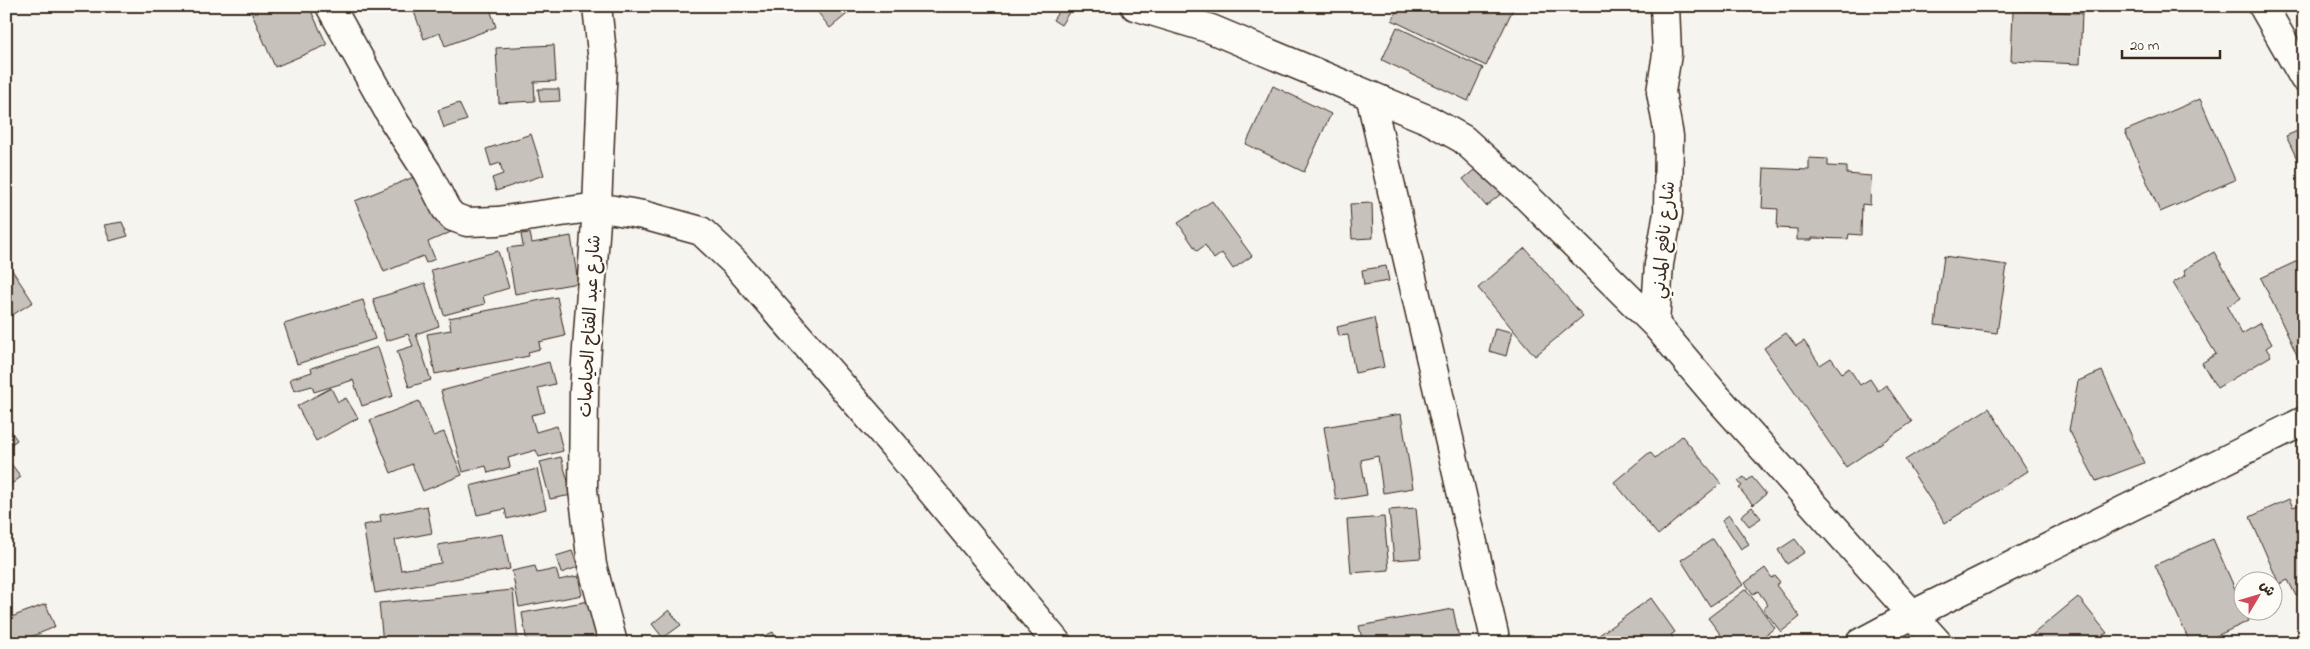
<svg xmlns="http://www.w3.org/2000/svg" width="2310" height="649" font-family="'Indie Flower','Playpen Sans Arabic',sans-serif">
<style>
.building{fill:#c7c1bb;stroke:#3b2a1e}
.lines{fill:none;stroke-linecap:round;stroke-linejoin:round}
.minor-casing{stroke:#3b2a1e;stroke-width:31}
.minor{stroke:#fdfcf7;stroke-width:28}
.labels{text-anchor:middle;stroke-width:4.5;stroke-linejoin:round;paint-order:stroke}
.street-label{font-size:18px;fill:#3b2a1e;stroke:#fdfcf7}
</style>
<rect width="100%" height="100%" fill="#f5f4ee"/>
<filter id="ink" filterUnits="userSpaceOnUse"><feTurbulence type="fractalNoise" baseFrequency=".02" numOctaves="2"/><feDisplacementMap in="SourceGraphic" scale="10" xChannelSelector="R" yChannelSelector="G"/><feConvolveMatrix kernelMatrix="1 2 1 2 8 2 1 2 1" color-interpolation-filters="sRGB"/></filter>
<g filter="url(#ink)">
<path class="building" d="M316,6l2,4 -6,3 15,32 -52,22 -26,-60z
M412,6h77l7,21 -51,19 -5,-13 -16,6z
M813,6h44l-27,22z
M1062,6h11l-12,19 -8,-5z
M1399,6h108l6,3 -27,57 -94,-46z
M2013,11l69,2 -2,51 -69,-3z
M1397,27l86,41 -15,33 -86,-41z
M554,45l2,36 -22,1 1,19 -36,2 -3,-55z
M1273,86l58,28 -27,58 -58,-28z
M538,89h21l1,12 -20,1z
M2200,99l35,81 -75,32 -35,-81z
M459,103l8,17 -23,8 -6,-18z
M2304,128v30l-6,3 -12,-25z
M531,134l13,41 -48,16 -4,-13 11,-4 -3,-11 -9,3 -5,-17z
M1809,158l19,1v7l19,1v7l24,2 -1,29 -8,-1 -1,31 -12,-1 -1,5 -36,-1v2h-15v-11l-20,-1 1,-19 -16,-1 2,-40 45,2z
M1479,166l23,27 -16,13 -23,-27z
M426,172l25,60 -23,10 7,17 -9,4 -3,-7 -39,16 -29,-71z
M1212,201l40,55 -19,13 -11,-16 -8,6 -9,-14 -8,6 -19,-28z
M1372,203l1,35 -21,1 -2,-35z
M122,222l6,14 -18,5 -6,-16z
M530,233l2,10 39,-7 7,47 -63,11 -8,-46 16,-2 -2,-12z
M1525,248l58,68 -48,40 -57,-68z
M498,251l11,37 -26,8 2,8 -41,11 -13,-45z
M2214,252l27,46 -14,9 15,27 18,-11 12,21 -6,4 5,8 -54,32 -15,-25 14,-9 -43,-71 13,-8 -2,-5z
M1944,256l63,9 -10,68 -62,-8z
M2304,258v112l-43,-92z
M6,261l27,41 -27,17z
M1386,266l3,15 -25,4 -2,-15z
M425,283l14,43 -23,8 15,46 -22,7 -12,-36 16,-5 -5,-12 -22,7 -13,-42z
M557,297l8,39 -26,6 1,7 -12,3 1,4 -94,18 -8,-40 24,-4 -2,-12z
M363,300l12,39 -78,25 -13,-40z
M1374,318l10,49 -29,6 -7,-38 -9,1 -2,-9z
M1495,328l17,4 -6,24 -17,-5z
M1786,333l10,13 8,-5 16,24 11,-7 11,15 7,-5 11,17 10,-6 8,12 8,-6 26,37 -66,45 -82,-119z
M378,347l15,49 -31,10 -9,-26 -39,12 -2,-6 -18,5 -4,-12 22,-7 -1,-4z
M549,362l6,22 -17,4 7,24 -14,3 5,17 21,-6 6,25 -24,6 -3,-7 -28,8 2,9 -22,6 -2,-7 -23,6 -22,-81z
M2102,371l42,92 -48,18 -27,-51 9,-49z
M331,388l7,14 8,-4 12,20 -42,23 -19,-35z
M419,401l14,35 11,-4 18,43 -39,16 -11,-27 -21,9 -21,-53z
M1989,408l39,63 -83,52 -40,-63z
M1401,414l12,74 -30,5 -5,-37 -17,4 6,35 -31,5 -12,-73z
M6,425l11,15 -11,8z
M1682,436l39,47 -63,52 -44,-53 36,-30 5,6z
M6,457l15,20 -15,11z
M561,457l11,38 -22,4 -10,-37z
M537,469l9,40 -39,10 -2,-10 -28,6 -7,-29z
M1744,477l3,4 5,-4 14,17 -13,11 -14,-17 3,-2 -4,-5z
M2289,499l4,8 11,-4v90l-8,3 -8,-16 -9,4 -29,-67z
M427,506l5,27 -37,7 6,30 40,-7 -3,-18 65,-11 7,35 -135,24 -12,-68 18,-3 -1,-7z
M1752,507l9,11 -12,8 -8,-10z
M1416,508l5,50 -27,2 -5,-50z
M1729,515l20,29 -8,5 -19,-29z
M1384,517l5,53 -38,3 -4,-53z
M1713,539l30,46 -33,21 -29,-46z
M1795,539l10,13 -18,12 -9,-14z
M2213,539l29,66v7h3l4,9 -48,22h-11l-35,-78z
M572,551l6,16 -17,6 -5,-17z
M535,566l2,7 19,-4 3,11 19,-4 4,19 -63,12 -7,-36z
M1765,568l7,10 3,-2 5,6 -4,3 24,32 -19,15 -18,-23 5,-4 -10,-14 -5,3 -8,-11z
M1746,589l29,39 -21,15 -4,-6 -7,6h-16l-19,-25z
M513,590l5,53h-135l-4,-40z
M2078,597l29,36 -6,3 5,7h-67l-7,-8z
M1651,598l24,34 -4,3 6,8h-89z
M595,600l7,40 -17,3h-58l-5,-30z
M46,604l9,23 -39,16h-10v-24z
M1453,609l7,34h-97l-4,-17z
M669,610l12,15 -18,13 -11,-14z
M773,632l5,11h-16l-2,-5z"/>
<g class="lines">
<defs>
<path id="minor" d="M330,6l64,115 33,51 19,37 7,8 14,5 31,-1 99,-14 46,8 58,16 33,31 161,185 162,196
M597,6l6,56 -6,145 -13,184 -1,99 9,75 21,78
M1135,6l76,23 218,91 34,19 62,56 130,129 62,73 221,246
M2263,6l41,72
M1370,95l126,548
M1655,324l4,-60 9,-51 1,-77 -8,-44 6,-38 -2,-48
M1860,643l54,-29 390,-193"/>
</defs>
<use href="#minor" class="minor-casing"/>
<use href="#minor" class="minor"/>
</g>
</g>
<g class="labels">
<g class="street-label">
<text transform="translate(1663 240) rotate(-85)" y="6">شارع نافع المدني</text>
<text transform="translate(589 326) rotate(-87)" y="6">شارع عبد الفتاح الحياصات</text>
</g>
</g>
<rect width="2310" height="649" fill="none" stroke="#fdfcf7" stroke-width="25"/>
<rect x="12" y="12" width="2285" height="624" fill="none" stroke="#3b2a1e" stroke-width="2" filter="url(#ink)"/>
<g transform="translate(2258 596) rotate(52)"><circle r="24" fill="#fdfcf7" stroke="#afa8a0"/>
<path d="M0-4L9 19L0 12L-9 19Z" fill="#d1495b"/>
<text y="-8" font-size="14" font-weight="bold" text-anchor="middle" fill="#3b2a1e">ش</text>
</g>
<path d="M2122 50v8h98v-8" fill="none" stroke="#3b2a1e" stroke-width="2.5"/>
<text x="2130" y="50" font-size="15" fill="#3b2a1e" stroke="#fdfcf7" stroke-width="4" paint-order="stroke">20 m</text>
</svg>
